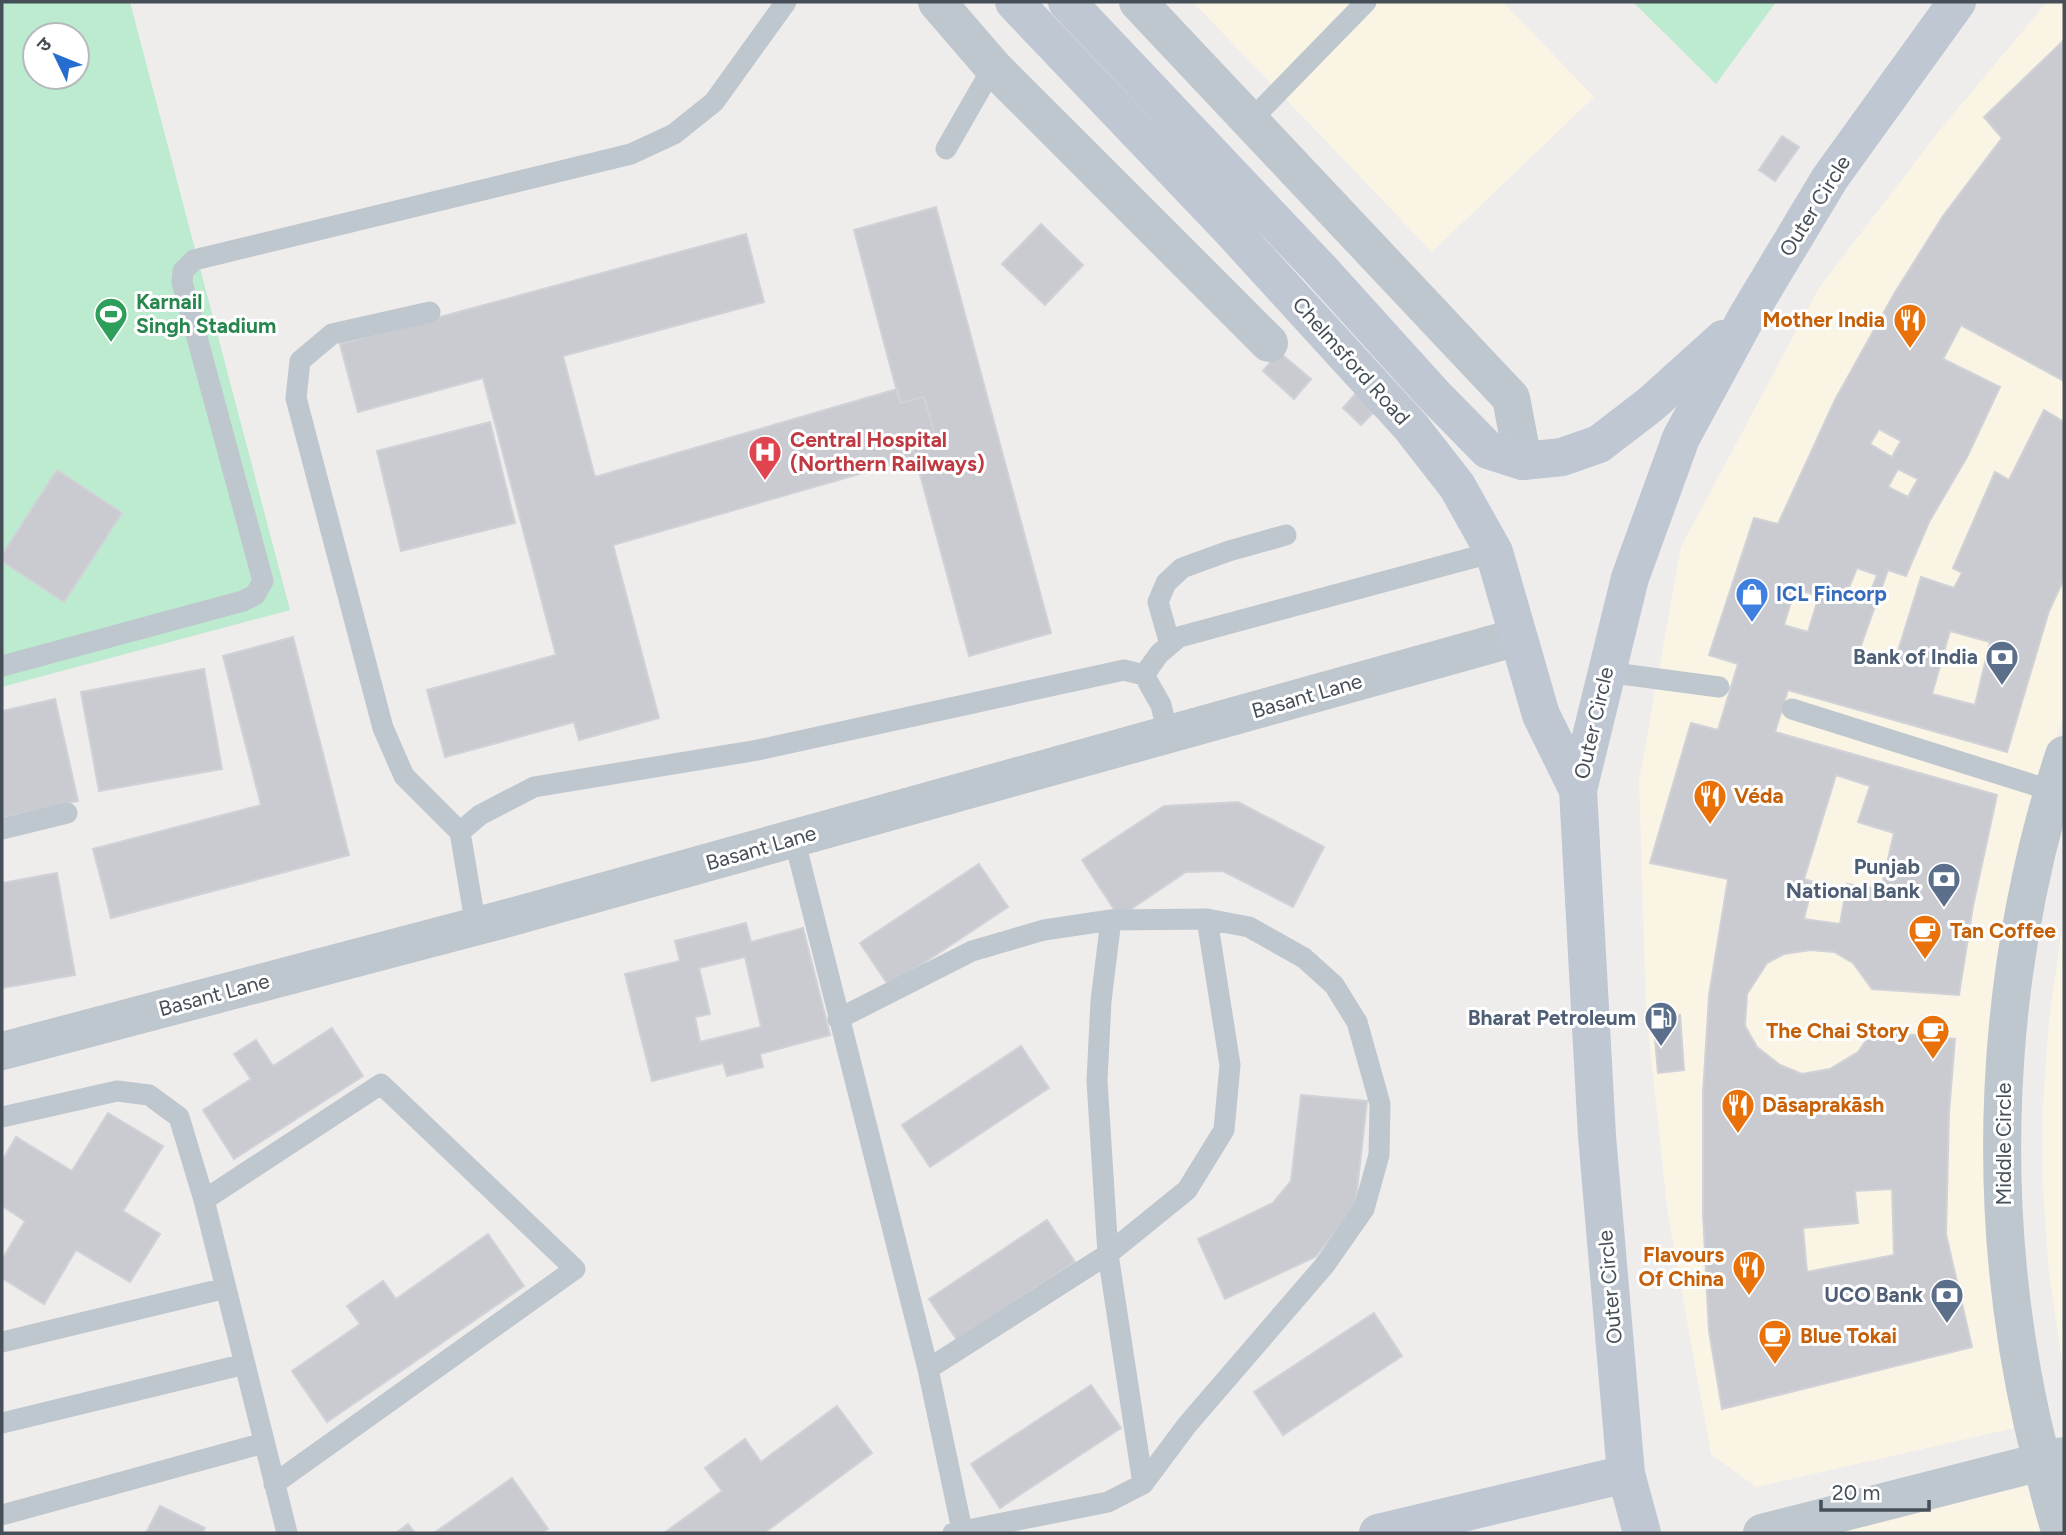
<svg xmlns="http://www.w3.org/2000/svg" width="2066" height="1535" font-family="Figtree,'Noto Sans Devanagari',sans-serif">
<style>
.commercial{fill:#faf4e5}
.green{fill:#bcebcf;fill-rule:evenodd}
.building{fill:#cacbd1;stroke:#d0d2d7;stroke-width:2;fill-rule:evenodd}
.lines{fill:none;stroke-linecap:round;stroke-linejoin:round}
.service{stroke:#bec6ce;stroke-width:21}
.minor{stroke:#bec6ce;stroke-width:38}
.tertiary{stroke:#bec6ce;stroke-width:38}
.secondary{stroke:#bec7d2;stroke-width:38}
.labels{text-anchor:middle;stroke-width:6;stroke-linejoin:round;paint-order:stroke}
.street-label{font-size:21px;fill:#464f58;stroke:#fff}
.leisure-label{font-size:21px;font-weight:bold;fill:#27864d;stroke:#fff;text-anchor:start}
.food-label{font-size:21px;font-weight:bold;fill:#c56008;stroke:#fff;text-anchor:start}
.health-label{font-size:21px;font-weight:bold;fill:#be3a42;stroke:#fff;text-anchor:start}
.shop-label{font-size:21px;font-weight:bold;fill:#366cbe;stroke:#fff;text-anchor:start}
.service-label{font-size:21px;font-weight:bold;fill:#4e5e75;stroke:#fff;text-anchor:end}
</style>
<rect width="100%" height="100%" fill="#efecec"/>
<path class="commercial" d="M1193,2h310l91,95 -162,155z
M2047,2h17v714l-20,62 -39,175 18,473 -267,61 -45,-33 -43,-239 -22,-205 -7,-229 42,-234 138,-259 120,-157z
M2064,914v460l-15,-100 -6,-85v-85l6,-84z
M2034,1484l15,49h-210z"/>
<path class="green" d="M2,2h128l160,608 -288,77zM35,35h42v42h-42z
M1633,2h143l-60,82z"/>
<path class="building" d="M2064,40v341l-103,-56 -18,34 57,28 -33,70 -38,65 -23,54 -18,-6 -30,84 36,10 27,-87 33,11 8,-15 -9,-5 42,-96 14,8 35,-70 20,12v157l-15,32 -42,141 -219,-62 -13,42 222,63 -24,111 -14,89 -87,-6 -19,-26 -19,-11 -24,-2 -26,4 -17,9 -20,31 -2,32 12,21 23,18 22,9 28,-5 28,-17 15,-21 82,8 -6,74 -3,121 26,113 -250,62 -13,-78 -6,-117v-121l6,-98 19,-116 -78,-16 41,-140 27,7 20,-66 -29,-9 45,-137 24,6 57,-124 59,-106 49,-78 59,-78 -18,-21zM1879,429l22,12 -9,16 -22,-13zM1898,469l20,10 -10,18 -20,-10zM1857,568l20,7 -10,26 -20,-8zM1795,589l24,7 -11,36 -24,-7zM1950,631l40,11 -15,63 -43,-11zM1836,775l34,11 -12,36 36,11 -13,56 -34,-5 -7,40 -36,-5 9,-37 -9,-3zM1892,1189l2,66 -87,17 -4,-44 55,-5 -3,-32z
M1782,136l17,11 -24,34 -16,-11z
M936,207l115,426 -82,23 -58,-215 24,-6 -11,-38 -24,6 -46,-173z
M1041,224l42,41 -38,40 -43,-41z
M746,234l18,68 -201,54 32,121 302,-88 3,14 24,-6 11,38 -24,6 4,17 -302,87 46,173 -80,22 -5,-18 -129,35 -18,-67 129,-35 -73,-277 -125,34 -18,-68z
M1279,352l32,27 -17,20 -31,-28z
M1358,391l19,18 -16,16 -18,-17z
M490,422l25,101 -114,28 -24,-100z
M57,470l65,43 -58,89 -62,-41v-6z
M293,637l56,218 -238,63 -18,-69 168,-44 -38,-149z
M204,669l18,100 -123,22 -18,-99z
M55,699l23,102 -76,17v-107z
M1238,802l86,45 -31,60 -70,-36 -37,1 -67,45 -37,-57 82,-54z
M979,864l29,43 -119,79 -29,-43z
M57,873l18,102 -73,13v-105z
M746,923l5,19 52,-14 27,107 -70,19 3,13 -36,9 -4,-13 -71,18 -27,-107 55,-13 -5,-20zM745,957l16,70 -61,15 -5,-25 15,-3 -11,-46z
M1680,1015l4,55 -26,3 -5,-56z
M332,1028l31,48 -129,83 -31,-49 48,-31 -17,-25 22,-14 17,26z
M1021,1046l28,42 -119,79 -28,-42z
M1301,1095l66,6 -12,107 -40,49 -90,42 -27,-60 75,-36 18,-22z
M108,1113l55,33 -40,65 37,23 -30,48 -54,-32 -32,54 -42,-26v-18l23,-39 -23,-15v-45l14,-24 56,34z
M1047,1220l28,42 -118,78 -28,-41z
M488,1234l36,52 -197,136 -35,-51 68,-47 -13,-18 36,-25 13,18z
M1374,1313l28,43 -119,79 -29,-43z
M1091,1385l30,43 -121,80 -29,-44z
M837,1406l35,47 -108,80h-100l58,-42 -17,-23 40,-29 16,23z
M512,1478l36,51 -7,4h-107z
M160,1506l45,22 -3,5h-56z
M408,1524l7,9h-19z"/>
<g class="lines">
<path class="service" d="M1250,121l116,-119
M946,149l47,-82
M430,312l-98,22 -32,27 -4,37 87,330 21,48 56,56
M1170,644l-12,-42 8,-19 16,-15 47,-17 57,-16
M2,666l241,-65 12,-6 8,-14 -81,-299 1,-11 11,-11 437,-106 43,-20 40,-32 72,-100
M1606,672l113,15
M1144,675l15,-21 20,-17 315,-85
M1792,709l261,82
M2,829l65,-16
M794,838l134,531 34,161
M1111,920l-10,81 -4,80 11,173 35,230
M476,927l-16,-95 20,-17 54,-28 224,-37 366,-80 20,5 17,30 7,29
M838,1019l134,-68 72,-21 67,-10 96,-1 42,8 55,31 30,27 23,37 23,82 -1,51 -15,54 -40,57 -137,159 -44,59 -35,18 -155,31
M2,1117l115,-26 32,4 30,22 25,83 83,333
M204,1200l177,-116 194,185 -301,215
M2,1342l224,-54
M928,1369l180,-115 79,-64 37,-60 6,-65 -23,-146
M2,1423l243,-59
M2,1515l262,-72"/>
<path class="minor" d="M937,2l56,65 276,276
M1138,2l373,396 12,63
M2,1051l502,-132 1014,-282
M2061,1533c-12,-35 -19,-72 -28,-108 -50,-221 -39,-454 31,-670"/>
<path class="tertiary" d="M1762,1533l302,-77"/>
<path class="secondary" d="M1014,2l218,229 179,196 46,59 37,66 47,163 37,75
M1067,2l252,266 114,126 55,56 35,11 39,-4 37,-13 52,-40 72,-65
M1378,1533l248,-59
M1642,1533l-16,-59 -29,-338 -19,-346 52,-212 51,-140 65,-120 84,-140 127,-176"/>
</g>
<defs>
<symbol id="stadium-pin" viewBox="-11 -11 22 30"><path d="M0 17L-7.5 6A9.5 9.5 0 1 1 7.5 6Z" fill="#2e9e5b" stroke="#fff"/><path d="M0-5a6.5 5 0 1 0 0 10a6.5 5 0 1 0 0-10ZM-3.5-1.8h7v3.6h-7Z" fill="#fff"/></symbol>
<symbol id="restaurant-pin" viewBox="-11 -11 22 30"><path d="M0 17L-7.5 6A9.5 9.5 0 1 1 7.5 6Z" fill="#e8710a" stroke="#fff"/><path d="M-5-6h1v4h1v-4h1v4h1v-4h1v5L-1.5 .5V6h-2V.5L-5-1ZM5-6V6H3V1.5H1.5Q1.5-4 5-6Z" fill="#fff"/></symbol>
<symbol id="hospital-pin" viewBox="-11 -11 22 30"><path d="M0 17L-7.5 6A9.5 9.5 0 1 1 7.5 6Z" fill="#e0444e" stroke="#fff"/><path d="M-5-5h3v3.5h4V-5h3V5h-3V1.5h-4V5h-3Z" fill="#fff"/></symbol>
<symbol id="shop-pin" viewBox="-11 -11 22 30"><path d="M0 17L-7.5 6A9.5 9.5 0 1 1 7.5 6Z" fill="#3f7fe0" stroke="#fff"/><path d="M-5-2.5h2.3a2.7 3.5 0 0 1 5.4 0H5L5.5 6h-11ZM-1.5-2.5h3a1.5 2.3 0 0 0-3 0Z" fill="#fff"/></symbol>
<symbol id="bank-pin" viewBox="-11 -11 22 30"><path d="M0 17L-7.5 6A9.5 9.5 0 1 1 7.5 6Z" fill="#5c6f8a" stroke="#fff"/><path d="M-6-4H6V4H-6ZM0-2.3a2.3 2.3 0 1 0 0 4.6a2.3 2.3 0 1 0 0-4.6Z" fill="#fff"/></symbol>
<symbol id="cafe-pin" viewBox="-11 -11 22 30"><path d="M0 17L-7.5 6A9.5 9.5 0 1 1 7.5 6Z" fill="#e8710a" stroke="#fff"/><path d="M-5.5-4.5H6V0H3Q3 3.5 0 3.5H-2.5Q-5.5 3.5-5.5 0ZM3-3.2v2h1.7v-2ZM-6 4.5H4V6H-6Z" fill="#fff"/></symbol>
<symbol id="fuel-pin" viewBox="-11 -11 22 30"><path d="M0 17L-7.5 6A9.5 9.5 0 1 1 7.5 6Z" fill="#5c6f8a" stroke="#fff"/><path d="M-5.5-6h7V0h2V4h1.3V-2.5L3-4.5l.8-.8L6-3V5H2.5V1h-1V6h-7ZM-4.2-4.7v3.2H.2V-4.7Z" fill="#fff"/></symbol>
</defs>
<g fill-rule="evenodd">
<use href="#stadium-pin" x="92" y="295" width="38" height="52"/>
<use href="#restaurant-pin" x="1891" y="301" width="38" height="52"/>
<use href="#hospital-pin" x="746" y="433" width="38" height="52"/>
<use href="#shop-pin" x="1733" y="575" width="38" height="52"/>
<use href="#bank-pin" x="1983" y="638" width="38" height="52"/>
<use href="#restaurant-pin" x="1691" y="777" width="38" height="52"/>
<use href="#bank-pin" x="1925" y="860" width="38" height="52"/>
<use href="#cafe-pin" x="1906" y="912" width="38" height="52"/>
<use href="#fuel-pin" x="1642" y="999" width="38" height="52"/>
<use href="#cafe-pin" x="1914" y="1012" width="38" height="52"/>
<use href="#restaurant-pin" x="1719" y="1086" width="38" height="52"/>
<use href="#restaurant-pin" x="1730" y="1248" width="38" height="52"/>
<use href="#bank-pin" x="1928" y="1276" width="38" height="52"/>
<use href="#cafe-pin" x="1756" y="1317" width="38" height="52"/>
</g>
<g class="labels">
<g class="street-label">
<text transform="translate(1815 206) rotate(-58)" y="7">Outer Circle</text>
<text transform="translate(1351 361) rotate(48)" y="7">Chelmsford Road</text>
<text transform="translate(1307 696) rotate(-16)" y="7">Basant Lane</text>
<text transform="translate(1594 723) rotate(-77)" y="7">Outer Circle</text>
<text transform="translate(761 848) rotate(-16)" y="7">Basant Lane</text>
<text transform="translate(214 995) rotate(-15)" y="7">Basant Lane</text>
<text transform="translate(2004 1144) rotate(-90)" y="7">Middle Circle</text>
<text transform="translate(1610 1287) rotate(-95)" y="7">Outer Circle</text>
</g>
<g class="leisure-label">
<text x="136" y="309">Karnail<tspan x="136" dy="24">Singh Stadium</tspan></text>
</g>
<g class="food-label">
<text x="1885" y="327" text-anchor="end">Mother India</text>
<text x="1734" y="803">Véda</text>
<text x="1950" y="938">Tan Coffee</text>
<text x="1909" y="1038" text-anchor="end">The Chai Story</text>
<text x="1762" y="1112">Dāsaprakāsh</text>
<text x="1724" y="1262" text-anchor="end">Flavours<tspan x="1724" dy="24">Of China</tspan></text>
<text x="1800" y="1343">Blue Tokai</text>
</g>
<g class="health-label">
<text x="790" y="447">Central Hospital<tspan x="790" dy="24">(Northern Railways)</tspan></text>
</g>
<g class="shop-label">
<text x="1776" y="601">ICL Fincorp</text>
</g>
<g class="service-label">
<text x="1978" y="664">Bank of India</text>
<text x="1920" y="874">Punjab<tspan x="1920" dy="24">National Bank</tspan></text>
<text x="1636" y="1025">Bharat Petroleum</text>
<text x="1923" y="1302">UCO Bank</text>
</g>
</g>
<rect width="2066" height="1535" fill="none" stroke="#464f58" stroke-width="7"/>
<g transform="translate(56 56) rotate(313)"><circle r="33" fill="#ffffff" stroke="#b5b9bc" stroke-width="2"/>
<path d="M0-5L12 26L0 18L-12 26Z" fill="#256ed0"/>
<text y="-10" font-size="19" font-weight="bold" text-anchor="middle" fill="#464f58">उ</text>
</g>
<path d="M1821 1500v10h108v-10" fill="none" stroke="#464f58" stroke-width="3.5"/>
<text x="1832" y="1500" font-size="21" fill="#464f58" stroke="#ffffff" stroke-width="5" paint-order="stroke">20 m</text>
</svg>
